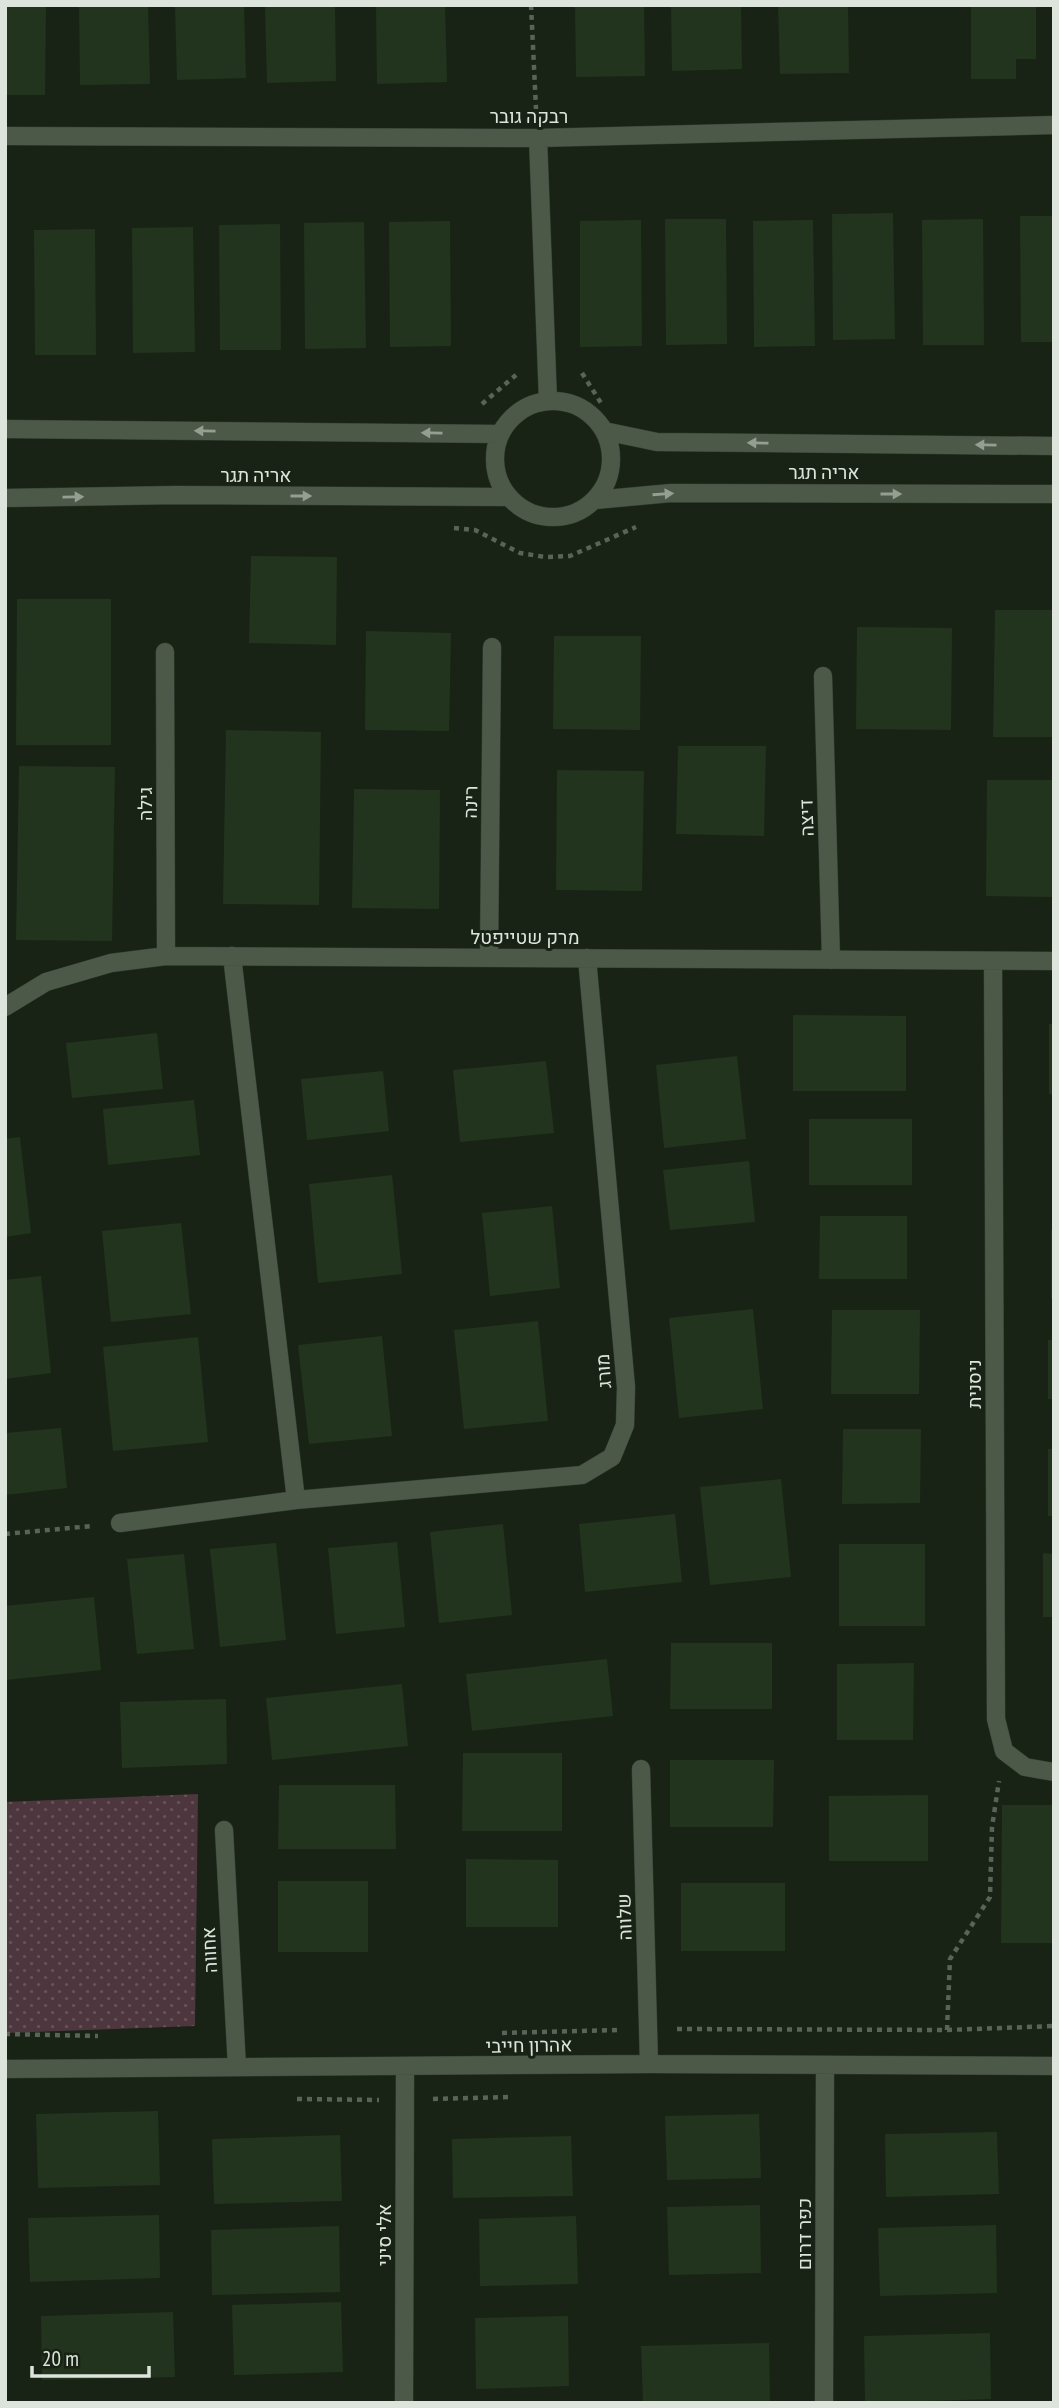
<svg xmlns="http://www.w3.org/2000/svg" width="1059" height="2408" font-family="'PT Sans Narrow',Heebo,sans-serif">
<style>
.park{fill:url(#park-dots)}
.building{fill:#22341d}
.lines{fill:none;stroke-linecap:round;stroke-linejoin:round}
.street-casing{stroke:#343c33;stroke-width:19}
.secondary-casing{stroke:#343c33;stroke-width:19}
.path{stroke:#5a6358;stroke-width:4.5;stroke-dasharray:5 5;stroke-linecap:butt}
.street{stroke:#4c5949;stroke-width:18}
.secondary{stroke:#4c5949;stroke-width:18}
.oneway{fill:#949e92}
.labels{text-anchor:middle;stroke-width:6;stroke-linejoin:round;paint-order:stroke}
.street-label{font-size:19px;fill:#dde4db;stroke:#182316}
</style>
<defs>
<pattern id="park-dots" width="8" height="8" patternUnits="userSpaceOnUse" patternTransform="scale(1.75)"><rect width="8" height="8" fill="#4e363f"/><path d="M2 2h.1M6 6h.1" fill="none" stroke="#67535a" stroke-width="1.8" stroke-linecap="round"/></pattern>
</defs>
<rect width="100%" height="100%" fill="#182316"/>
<path class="park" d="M198,1794l-3,232 -189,7 -1,-231z"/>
<path class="building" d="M5,5h41l-1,90h-40z
M79,5h69l2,79 -70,1z
M175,5h69l2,73 -69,2z
M265,5h70l1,76 -69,2z
M376,5h69l2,77 -70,2z
M575,5h69l1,71 -69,1z
M671,5h70l1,64 -70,2z
M778,5h70l1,68 -69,1z
M971,5h65v54h-20v20h-45z
M893,213l2,126 -62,1 -1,-126z
M1020,216h34v126h-33z
M665,219h61l1,125 -61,1z
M983,219l1,126h-61l-1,-125z
M641,220l1,126 -62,1v-126z
M813,220l2,126 -61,1 -1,-126z
M450,221l1,125 -61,1 -1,-125z
M364,222l2,126 -61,1 -1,-126z
M280,224l1,126h-61l-1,-125z
M193,227l2,125 -62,1 -1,-125z
M95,229l1,126h-61l-1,-125z
M251,556l86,1 -1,88 -87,-2z
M17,599h94v146h-95z
M995,610h59v127h-61z
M857,627l95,1 -1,102 -95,-1z
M366,631l85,2 -2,98 -84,-1z
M554,636h87l-1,94 -87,-1z
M226,730l95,2 -2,173 -96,-1z
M678,746h88l-2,90 -88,-2z
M19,766l96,1 -3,174 -96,-1z
M557,770l87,1 -2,120 -86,-1z
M987,780h67l-1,117 -67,-1z
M354,789l86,1 -1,119 -87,-1z
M793,1015l113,1v75h-113z
M1049,1024h5v70h-5z
M157,1033l6,56 -91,9 -6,-55z
M737,1056l9,83 -82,9 -8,-83z
M546,1061l8,72 -94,9 -7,-72z
M383,1071l6,60 -82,9 -6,-61z
M194,1100l6,55 -92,10 -5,-56z
M809,1119h103v66h-103z
M20,1137l11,96 -26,4v-98z
M749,1161l6,61 -85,8 -7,-60z
M392,1175l10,99 -84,9 -9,-99z
M552,1206l8,82 -70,8 -8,-83z
M820,1216h87v63h-88z
M181,1223l10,91 -80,8 -9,-91z
M1051,1230h3v69h-3z
M41,1276l10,97 -46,6v-99z
M753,1309l10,100 -84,9 -10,-100z
M832,1310h88l-1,84h-88z
M538,1321l10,100 -84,8 -10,-99z
M382,1336l10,100 -83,8 -11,-99z
M198,1337l10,105 -95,9 -10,-104z
M1048,1340h6v59h-6z
M61,1428l6,60 -62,7v-62z
M843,1429h78l-1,74 -78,1z
M1048,1449h6v67h-6z
M781,1479l10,98 -81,8 -10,-98z
M675,1514l7,68 -97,10 -6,-68z
M503,1524l9,91 -73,8 -9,-91z
M397,1542l8,85 -69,7 -8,-86z
M276,1543l10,97 -66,7 -10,-98z
M839,1544h86v82h-86z
M1043,1553l11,1v63h-11z
M184,1554l10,95 -57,5 -10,-95z
M94,1597l7,73 -95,10 -1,-74z
M671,1643h101v66h-102z
M607,1659l6,57 -141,15 -6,-57z
M914,1663l-1,77h-76v-76z
M402,1684l6,62 -136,14 -6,-62z
M226,1699l1,65 -105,4 -2,-66z
M463,1753h99v78h-100z
M670,1760h104l-1,67h-103z
M279,1785h116l1,64h-118z
M928,1795v66h-99v-65z
M1002,1805h52v138h-53z
M466,1859l92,1v67h-92z
M278,1881h90v71h-90z
M681,1883h104v68h-104z
M158,2111l2,74 -122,3 -2,-74z
M759,2114l2,64 -94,2 -2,-64z
M997,2132l2,62 -113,3 -1,-63z
M340,2135l2,66 -128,3 -2,-65z
M571,2136l2,60 -120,2 -1,-59z
M760,2205l1,68 -92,2 -2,-68z
M159,2215l1,63 -130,4 -2,-64z
M576,2216l2,68 -98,2 -1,-67z
M996,2225l1,68 -117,3 -2,-68z
M339,2226l1,66 -128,3 -1,-65z
M341,2302l2,70 -109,3 -2,-70z
M173,2312l2,65 -133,3 -1,-64z
M568,2316l1,70 -93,3 -1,-71z
M990,2333l1,66 -126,4 -1,-67z
M769,2343l1,60h-127l-2,-57z"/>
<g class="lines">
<defs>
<path id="street" d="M5,136l533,2 516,-13
M538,138l10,263
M165,652l1,304
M823,676l8,284
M232,956l64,544
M489,957l3,-310
M993,961l3,758 8,32 21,16 29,5
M5,1007l41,-25 65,-19 55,-7 888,5
M120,1523l176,-23 286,-25 30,-18 13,-32 1,-38 -39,-429
M641,1769l8,295
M224,1830l13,237
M5,2069l644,-5 405,2
M404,2403l1,-336
M824,2403l1,-337"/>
<path id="secondary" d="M495 459a58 58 0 1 1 116 0a58 58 0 1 1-116 0Z
M5,429l495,5
M604,431l53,11 397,4
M5,498l171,-3 331,2
M595,500l76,-7 383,1"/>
</defs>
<use href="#street" class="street-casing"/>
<use href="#secondary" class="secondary-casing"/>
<path class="path" d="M531,5l5,104
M582,373l19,30
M482,404l34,-29
M454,528l21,2 45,23 25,4 25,-1 66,-29
M5,1534l87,-8
M677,2029l270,1 107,-4
M947,2030l3,-71 40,-62 2,-70 7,-46
M502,2033l117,-3
M5,2034l93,2
M297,2099l82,1
M433,2099l79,-2"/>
<use href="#street" class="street"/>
<use href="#secondary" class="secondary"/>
</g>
<defs><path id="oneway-solid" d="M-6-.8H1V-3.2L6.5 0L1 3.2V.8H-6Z" transform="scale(1.75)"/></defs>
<g class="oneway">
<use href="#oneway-solid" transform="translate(205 431) rotate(-179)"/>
<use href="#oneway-solid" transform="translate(432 433) rotate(-179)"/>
<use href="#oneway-solid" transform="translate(758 443) rotate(-179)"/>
<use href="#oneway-solid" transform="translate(986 445) rotate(-179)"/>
<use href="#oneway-solid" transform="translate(663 494) rotate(-4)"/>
<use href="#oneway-solid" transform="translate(891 494)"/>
<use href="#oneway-solid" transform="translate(301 496)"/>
<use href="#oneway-solid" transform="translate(73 497) rotate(-1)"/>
</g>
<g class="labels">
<g class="street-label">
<text x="529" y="123">רבקה גובר</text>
<text x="824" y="479">אריה תגר</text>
<text x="256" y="482">אריה תגר</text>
<text transform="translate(470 802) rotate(-89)" y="7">רינה</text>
<text transform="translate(145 804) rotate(-90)" y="7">גילה</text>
<text transform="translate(806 818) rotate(-92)" y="7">דיצה</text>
<text x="525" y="944">מרק שטייפטל</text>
<text transform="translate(603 1371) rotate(-94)" y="7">מורג</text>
<text transform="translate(974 1384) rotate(-90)" y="7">ניסנית</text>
<text transform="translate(624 1917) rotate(-92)" y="7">שלווה</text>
<text transform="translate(209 1950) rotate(-93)" y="7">אחווה</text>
<text transform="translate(529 2045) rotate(-1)" y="7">אהרון חייבי</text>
<text transform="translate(804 2234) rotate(-90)" y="7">כפר דרום</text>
<text transform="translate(384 2235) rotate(-90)" y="7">אלי סיני</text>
</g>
</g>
<rect width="1059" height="2408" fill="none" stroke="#dde4db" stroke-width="14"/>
<path d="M32 2366v10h117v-10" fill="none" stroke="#dde4db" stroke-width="3.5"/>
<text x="42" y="2366" font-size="21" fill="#dde4db" stroke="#182316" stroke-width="5" paint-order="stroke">20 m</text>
</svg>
